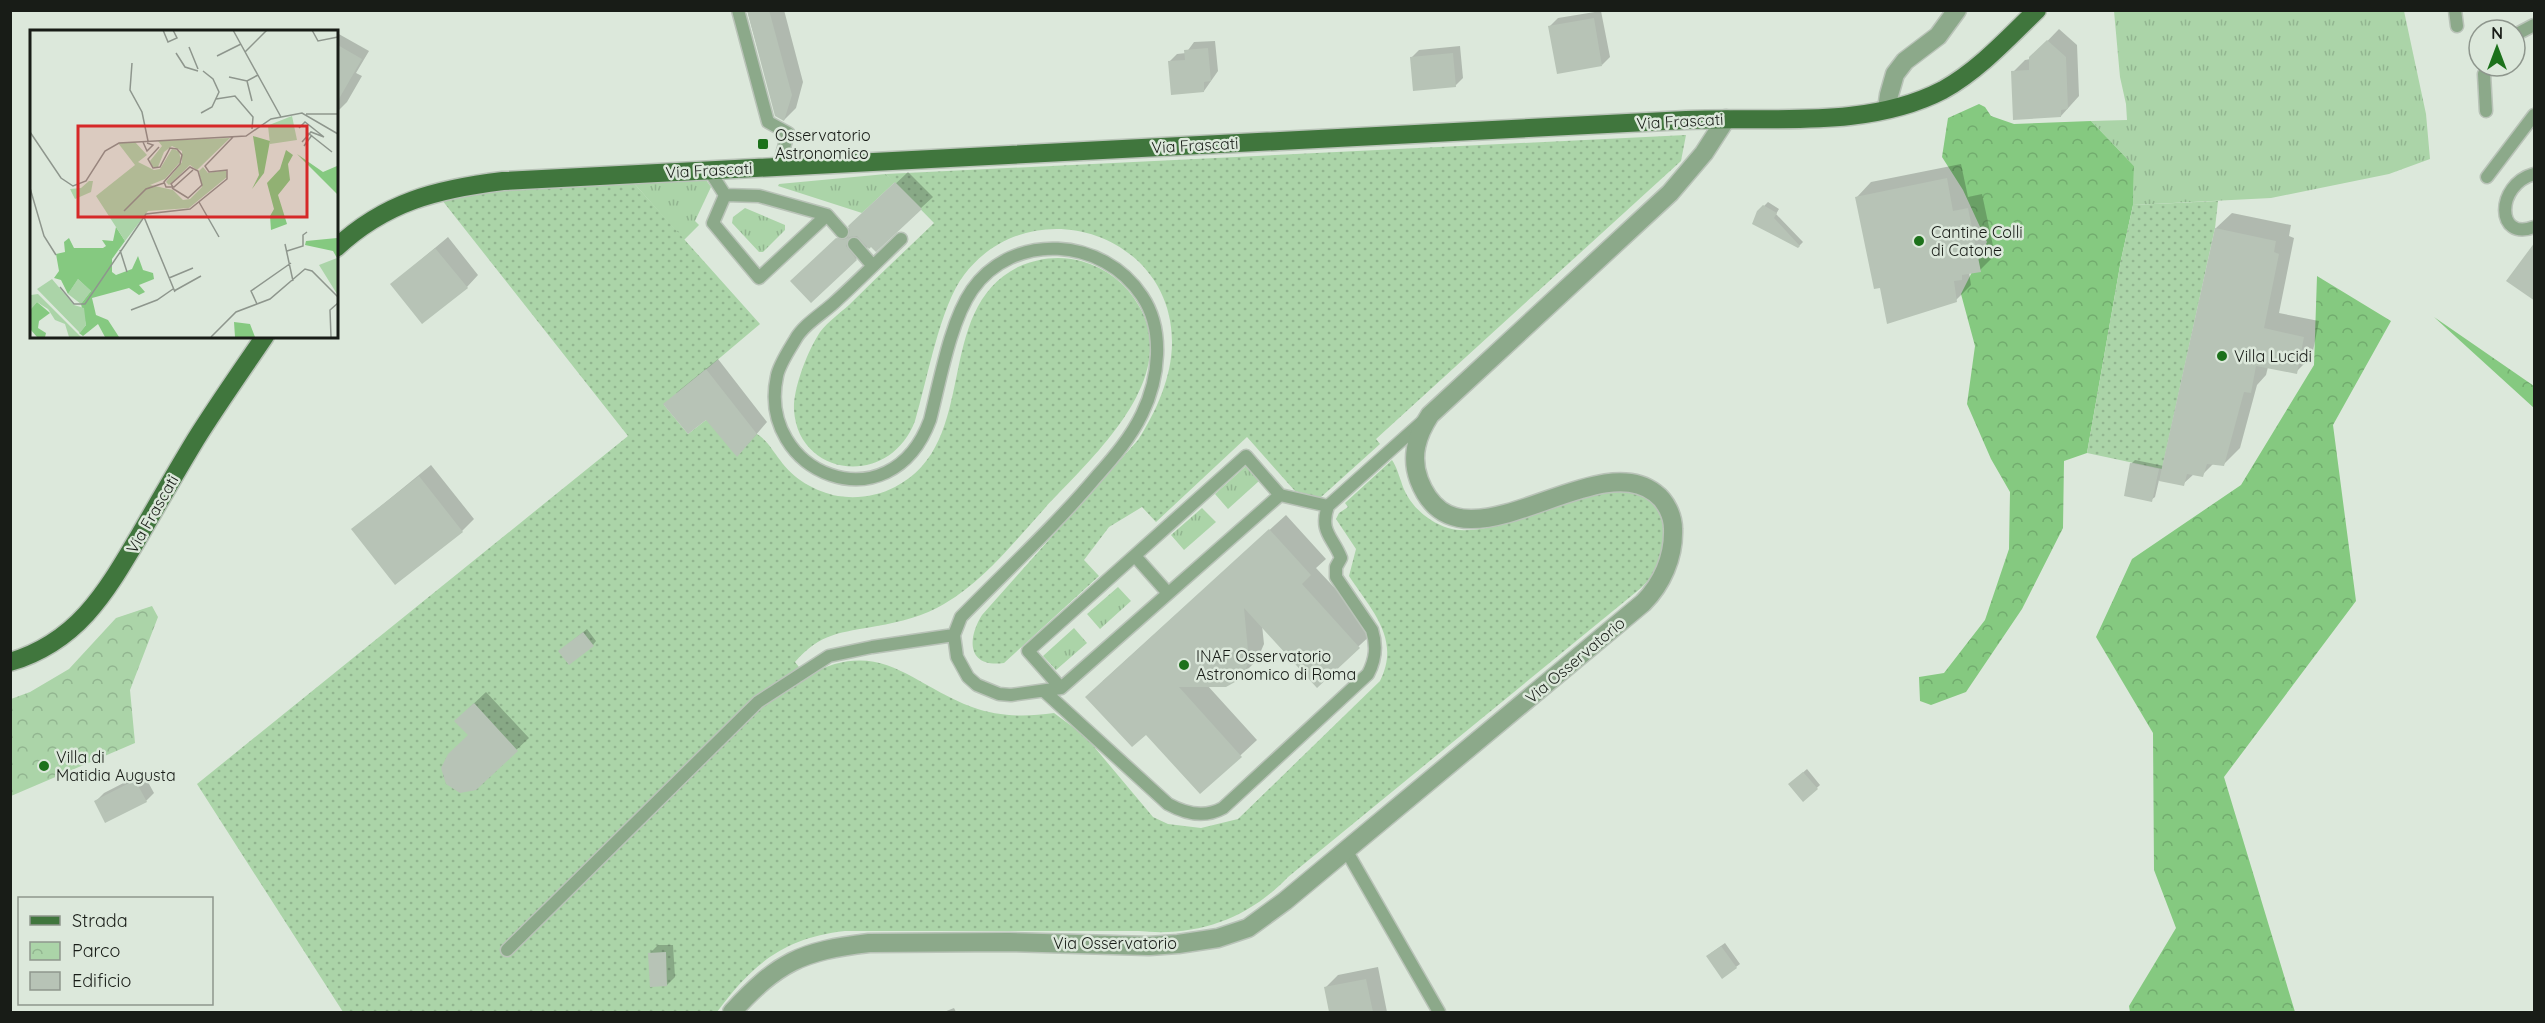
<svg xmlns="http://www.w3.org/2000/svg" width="2545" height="1023" font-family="Quicksand,sans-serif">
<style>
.grass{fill:url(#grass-tufts)}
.forest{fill:url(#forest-crowns)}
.park{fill:url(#park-crowns)}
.garden{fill:url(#garden-dots)}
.shadow{fill:#0003}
.building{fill:#b7c3b6}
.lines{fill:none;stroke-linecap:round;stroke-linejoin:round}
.service-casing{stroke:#b9c3b8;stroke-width:15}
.minor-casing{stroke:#b9c3b8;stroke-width:21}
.primary-casing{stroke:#b9c3b8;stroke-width:21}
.service{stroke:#8ca98a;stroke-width:12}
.minor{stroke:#8ca98a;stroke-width:18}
.primary{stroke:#40763d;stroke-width:18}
.poi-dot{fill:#1c711b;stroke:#dce8db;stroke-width:2}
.labels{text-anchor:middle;stroke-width:5;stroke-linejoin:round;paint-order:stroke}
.street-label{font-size:16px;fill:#181c17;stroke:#dce8db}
.poi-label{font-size:16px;fill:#181c17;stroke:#dce8db;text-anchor:start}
.inset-road{fill:none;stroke:#8e968d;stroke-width:1.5}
.view{fill:#d62828;fill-opacity:0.15;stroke:#d62828;stroke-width:3}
.inset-edge{fill:none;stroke:#181c17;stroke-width:3}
</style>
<defs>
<pattern id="grass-tufts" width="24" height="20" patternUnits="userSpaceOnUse" patternTransform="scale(1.5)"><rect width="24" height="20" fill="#abd4a8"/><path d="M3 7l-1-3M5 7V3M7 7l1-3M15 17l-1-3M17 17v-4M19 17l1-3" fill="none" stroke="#92b590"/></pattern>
<pattern id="forest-crowns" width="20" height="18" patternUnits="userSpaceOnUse" patternTransform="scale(1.5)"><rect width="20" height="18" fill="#85c980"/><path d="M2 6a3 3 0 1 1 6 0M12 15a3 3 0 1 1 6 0" fill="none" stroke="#72ac6e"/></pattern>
<pattern id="park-crowns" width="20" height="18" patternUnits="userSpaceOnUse" patternTransform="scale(1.5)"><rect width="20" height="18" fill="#abd4a8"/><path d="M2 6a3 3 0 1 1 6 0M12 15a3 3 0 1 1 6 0" fill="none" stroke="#92b590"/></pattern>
<pattern id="garden-dots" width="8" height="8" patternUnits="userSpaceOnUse" patternTransform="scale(1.5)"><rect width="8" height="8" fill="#abd4a8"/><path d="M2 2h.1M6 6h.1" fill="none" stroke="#92b590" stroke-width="1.8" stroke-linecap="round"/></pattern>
</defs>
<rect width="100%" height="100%" fill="#dce8db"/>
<path class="grass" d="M2114,11h290l22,103 4,45 -41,15 -118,24 -138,7 1,-39 -43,-45 36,-1 -1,-16 -6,-27z
M886,174l9,8 -33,31 -84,-27 1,-2z
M704,177l7,10 -16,34 4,4 -15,15 -52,-59z
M745,208l40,17v5l-22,22h-4l-27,-29 1,-6z
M1246,466l13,15 -31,28 -13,-15z
M1202,508l14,14 -32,28 -13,-15z
M1118,587l13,14 -31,28 -13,-15z
M1074,628l13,15 -31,27 -13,-14z"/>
<path class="forest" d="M1979,104l6,3 6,9 23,8 77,-3 43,45 -1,39 -12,55 -34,193 -23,8 -1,67 -41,81 -56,83 -35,13 -11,-4 -1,-24 25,-4 41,-53 24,-71 1,-57 -19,-33 -24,-55 8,-58 -14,-52 26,-52 -24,-52 -21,-33 6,-39z
M2317,276l74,45 -58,104 23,176 -132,176 71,235h-165l-1,-6 47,-78 -22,-58 -1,-137 -57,-96 36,-78 109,-74 73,-120z
M2434,317l100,69v22z"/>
<path class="park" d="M152,606l6,11 -28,73 5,53 -124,53v-97l19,-7 39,-23 47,-51z"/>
<path class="garden" d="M1686,135l-5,26 -305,278 4,5 -60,54 -25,-7 -48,-54 -91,85 -14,-15 -33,20 -25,33 15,16 -95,87c-37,5 -37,-24 -22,-48l156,-175c18,-28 34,-63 34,-98 0,-110 -142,-154 -208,-67 -24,31 -37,106 -49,146 -26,68 -117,56 -121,-11 -1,-20 12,-55 23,-73 6,-12 22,-23 32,-32 28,-28 57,-55 85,-82l-48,-49z
M560,181h72l128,143 -96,81 24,29 18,-14c16,4 37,6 51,14 10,6 16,17 23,26 13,19 36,32 58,36 19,3 40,0 57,-9 87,-44 36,-176 123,-220 19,-9 42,-12 63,-6 25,7 45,22 58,45 43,74 -49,153 -94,202 -31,34 -61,73 -101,96 -20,12 -44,18 -67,22 -36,7 -56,6 -82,36l11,14c75,-40 102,7 166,31 27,10 54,10 82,6l31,23 68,81 15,7 33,4 37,-9 142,-138c21,-42 -8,-70 -31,-105l7,-27 -20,-30 3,-6 9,-6 -3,-4 47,-43c5,8 6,13 9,21 6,22 25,40 47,47 38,12 114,-29 154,-39 35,-9 64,15 62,51 -1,20 -9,35 -23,48l-353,289c-40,42 -91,60 -149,54h-294c-62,7 -93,34 -128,81h-374l-146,-228 431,-348 -190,-241z
M2218,201l-3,27 -53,241 -75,-16 34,-193 12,-55z"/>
<path class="shadow" d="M747,10h37l19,72 -7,26 -12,12 -8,-5z
M1601,11l9,46 -8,8 -52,-39 8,-8z
M2059,29l18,16 2,51 -18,20 -48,-44 12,-12 5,-1z
M337,33l32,18 -13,22 6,3 -15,26 -8,8 -3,-2z
M1215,41l3,30 -14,20 -35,-29 8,-8 9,-1 8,-11z
M1460,46l3,32 -8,8 -44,-28 8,-8z
M1961,164l7,33 14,-3 13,61 -15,15 -11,2 2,13 -15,15 -75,-14 -24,-89 14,-15z
M908,172l25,25 -12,11 -52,38 -13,13 -52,11z
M1768,202l11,7 -3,5 27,28 -5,5 -40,-35z
M2232,213l59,12 -2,11 5,2 -15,75 40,8 -7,35 -16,16 -28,-5 -2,8 -9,10 -17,63 -16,16 -10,-1 -12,12 -8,-1 -11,10 -24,-4 -4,17 -4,3 -20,-36 4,-4 29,6 52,-238z
M448,237l30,38 -11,12 -75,-3z
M718,359l49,63 -19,22 -42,-27 -30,-24z
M431,465l43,54 -12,12 -109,-2z
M1286,515l40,44 -10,9 59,63 -58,54 -55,-60 2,19 -7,16 -16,16 -34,9 50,55 -56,52 -98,-111z
M587,629l9,12 -3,4 -30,3z
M486,692l43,46 -53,50h-23l-10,-12v-8l26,-33 -1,-26z
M1807,769l13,16 -16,15 -14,-16z
M143,773l11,20 -8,8h-50l8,-8z
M1725,943l15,21 -4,3 -25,-14z
M658,945h15l2,32 -8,8 -17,-32z
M1378,967l9,45h-56l-5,-25 12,-12z
M954,1008l2,4h-12z"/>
<path class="building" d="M747,10h22l23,85 -8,26 -9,-5z
M1594,18l8,48 -45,8 -9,-48z
M2047,40l19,17 2,52 -7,1v7l-48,3 -2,-49 18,-1v-13z
M336,44l26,15 -26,45z
M1208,48l3,33 -7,1v10l-33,3 -3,-34 17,-1 -1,-10z
M1453,53l3,34 -43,4 -3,-34z
M1947,178l6,33 15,-3 13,64 -19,3v5l-8,1 3,21 -70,22 -7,-36 -6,1 -19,-92z
M895,182l27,27 -46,43 -5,-5 -2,2 -12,-13 -8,1 -3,9 11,14 -46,43 -21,-22 46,-43 7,2 5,-2 2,-7 -2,-5z
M1763,205l14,8 -3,5 26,28 -2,2 -46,-24 5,-13z
M2215,228l61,13 -2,11 5,2 -15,74 40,9 -7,37 -41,-8 -5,27 -7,-1 -20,74 -17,-2 -4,13 -16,-3 -3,12 -25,-5z
M2535,242v59l-29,-20z
M435,248l33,40 -46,36 -32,-40z
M706,369l51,65 -20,23 -31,-37 -18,14 -25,-30z
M2130,463l29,6 -7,33 -28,-6z
M419,476l44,56 -68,53 -44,-56z
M1269,529l42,46 -9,9 58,64 -43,40 -73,-80 5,53 -7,17 -16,9h-47l63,70 -42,37 -54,-59 -14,12 -47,-50z
M583,632l11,14 -25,19 -11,-14z
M474,703l44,48 -42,39 -16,3 -14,-9 -5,-16 7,-14 20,-19 -14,-14z
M1803,772l15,17 -15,13 -15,-18z
M135,780l12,22 -42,21 -11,-22z
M1721,946l16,22 -15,11 -16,-23z
M666,952l1,34 -17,1 -2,-34z
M1366,979l7,33h-44l-5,-25z"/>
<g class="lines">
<defs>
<path id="service" d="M738,10l30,112 20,11 -9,33
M2455,10l2,16
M2515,35l19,-10
M2486,111l-2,-37 5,-8
M709,170l16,25 -12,28 46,55 68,-63 -68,-19 -34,-1
M2534,174c-39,11 -38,68 0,53
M2487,177l47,-62
M827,215l15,17
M901,239c-22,21 -44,43 -66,63 -13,12 -32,23 -40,38 -6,10 -16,25 -18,36 -21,97 113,152 153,44 10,-39 20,-98 42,-130 41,-59 131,-53 170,6 23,34 17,83 0,118 -11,23 -28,43 -45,62 -42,50 -90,94 -136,141l-7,18 3,22 11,20 9,8 22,9 12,1 50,-7 219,-193
M854,244l19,22
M1135,556l32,36
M1061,688l-33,-37 218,-195 34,39 48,11
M1044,691l124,113c18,10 37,14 55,4l145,-134c8,-15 9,-28 4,-44l-36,-53v-10l5,-9c-8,-21 -22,-26 -13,-52l94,-84
M1346,850l93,162
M507,950l251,-248 71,-46 43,-9 82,-12"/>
<path id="minor" d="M1887,109l2,-14 6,-21 10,-13 33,-25 19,-26
M732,1012c46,-50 69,-61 137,-69l140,-1 140,4 29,-2 40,-6 30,-10 37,-27 358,-298c19,-19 31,-46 30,-74 0,-13 -7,-28 -18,-36 -62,-49 -197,90 -236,-13 -9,-24 -2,-45 11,-65l240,-222 34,-40 22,-34"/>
<path id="primary" d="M336,248c49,-46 101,-59 167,-67l1183,-61c83,-4 180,10 257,-30 36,-20 65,-52 94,-80
M10,662c67,-20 95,-68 128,-124 19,-33 38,-66 58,-99 22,-35 46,-69 69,-103"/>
</defs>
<use href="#service" class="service-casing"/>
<use href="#minor" class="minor-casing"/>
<use href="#primary" class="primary-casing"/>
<use href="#service" class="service"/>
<use href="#minor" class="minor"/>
<use href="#primary" class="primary"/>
</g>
<g class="poi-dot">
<rect x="757" y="138" width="12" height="12" rx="3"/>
<circle cx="1919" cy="241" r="6"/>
<circle cx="2222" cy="356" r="6"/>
<circle cx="1184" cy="665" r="6"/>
<circle cx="44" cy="766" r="6"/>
</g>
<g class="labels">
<g class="street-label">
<text transform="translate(1680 121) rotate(-3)" y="6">Via Frascati</text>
<text transform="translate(1195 145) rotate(-3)" y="6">Via Frascati</text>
<text transform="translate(709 170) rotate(-3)" y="6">Via Frascati</text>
<text transform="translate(152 514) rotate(-60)" y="6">Via Frascati</text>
<text transform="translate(1575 660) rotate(-40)" y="6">Via Osservatorio</text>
<text x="1115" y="949">Via Osservatorio</text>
</g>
<g class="poi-label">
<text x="775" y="141">Osservatorio<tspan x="775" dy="18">Astronomico</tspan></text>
<text x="1931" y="238">Cantine Colli<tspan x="1931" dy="18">di Catone</tspan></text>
<text x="2234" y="362">Villa Lucidi</text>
<text x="1196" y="662">INAF Osservatorio<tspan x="1196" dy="18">Astronomico di Roma</tspan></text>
<text x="56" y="763">Villa di<tspan x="56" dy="18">Matidia Augusta</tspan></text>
</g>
</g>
<g transform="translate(30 30)">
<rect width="308" height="308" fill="#dce8db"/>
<path d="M262,86l5,24 -27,4 -2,-18 -4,1zM307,228v36l-18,-29zM48,249l13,12 -10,13 -13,-10zM8,264l43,43h-12l-4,-13 -10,-4 -7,-11 -11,-7 -7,8 1,-15z" fill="#abd4a8"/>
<path d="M223,106l17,5 -6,32 -12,16 7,-14zM256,120l7,5 -5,9 2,16 -12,15 9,29 -16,6 -1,-14 4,-7 -7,-26 13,-14zM267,124l26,18 14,-6v28zM86,197l9,14 -13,18v13l4,3 16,-6 6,-13 5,14 10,3 1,6 -15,6 6,7 -6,3 -10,-7 -37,10 4,17 12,5 11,17h-14l-7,-13 -15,12 -4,-3 7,-8 -5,-21 10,-13 -13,-12 -10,15 -7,-14 -7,-2 5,-7 -3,-17 9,-2 -1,-10 5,-4 5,10h29l3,-2 -4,-6 11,1zM307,208v20l-4,-7 -28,-6 1,-4zM7,272l13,11 -11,8 -1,7 8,5 -1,4h-8l-7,-8v-19zM204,292l16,2 5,13h-20z" fill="#85c980"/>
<path d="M59,151h4l-2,11 -16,7 -5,-10 11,-1zM22,249l22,26 10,3 2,17 -6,8 -43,-44z" fill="#abd4a8"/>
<path d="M200,108l-33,32 -7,-5 -21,20 -3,-3 16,-20v-11l-10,-5 -8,6 -6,15h-6l-2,-6 12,-15 -4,-5zM105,112l12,13 -9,7 16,8 6,-1 12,-20 7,2 2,10 -16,18 -15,6 23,5 10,10 7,-1 12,-12 -3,-16 4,-4 5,6 18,-3 1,7 -38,31 -41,3 -23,30 -29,-45 39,-31 -17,-22z" fill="#abd4a8"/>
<path class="inset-road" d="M133,0l5,12 9,-4 -4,-8M203,0l48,87M282,0l6,11 20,-4M159,17l9,22M215,22l22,-22M146,23l9,14 13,4M187,26l24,-12M102,33l-2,27 12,22 6,29M199,47l18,4 11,-6M217,51l5,20M186,69l19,-3 18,21 -1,12M171,83l11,-6 7,-15 -6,-13 -10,-8M276,84h32M269,98l6,-6 19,15M0,102l31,46 12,8 13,-5 19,-30 14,-8 127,-7 25,-17 31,-6 36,21M278,103l24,19M278,110l-4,6 8,-11M113,112l4,9 6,-6 -6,-2M272,112l9,-10 13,5M129,117l-11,12 5,9 7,-1 10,-19 7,1 5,6 -2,9 -16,18 2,5h8l19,-17M0,158l14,48 12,19M142,158l16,10 14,-13 -4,-14 -8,-4 -19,17 2,3M169,172l20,35M94,181l22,-22 18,-6M114,187l31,75M255,214l8,37M90,220l7,22M257,221l16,-5v-11l4,-3M139,248l24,-10M30,257l14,17h11l61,-90 44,-5 37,-30v-9l-18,2 -4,-6 28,-29M144,261l27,-15M227,274l-6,-13 40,-28M101,280l26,-10 16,-11M181,307l25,-25 34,-13 35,-30 7,2 26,26M301,307l-1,-27 8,-7"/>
<path class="view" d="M48,96h229v91h-229z"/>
<rect width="308" height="308" class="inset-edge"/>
</g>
<rect width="2545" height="1023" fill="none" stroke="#181c17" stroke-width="24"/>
<rect x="18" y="897" width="195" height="108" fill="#dce8db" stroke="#8e968d" stroke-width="1.5"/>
<rect x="30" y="916" width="30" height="9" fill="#40763d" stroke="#8e968d" stroke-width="1.5"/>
<text x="72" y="927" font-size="18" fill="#181c17">Strada</text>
<rect x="30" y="942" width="30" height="18" fill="url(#park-crowns)" stroke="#8e968d" stroke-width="1.5"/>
<text x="72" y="957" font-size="18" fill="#181c17">Parco</text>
<rect x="30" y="972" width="30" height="18" fill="#b7c3b6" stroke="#8e968d" stroke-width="1.5"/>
<text x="72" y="987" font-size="18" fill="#181c17">Edificio</text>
<g transform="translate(2497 48)"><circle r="28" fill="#dce8db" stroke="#8e968d" stroke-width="1.5"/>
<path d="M0-4.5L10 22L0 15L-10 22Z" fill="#1c711b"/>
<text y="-9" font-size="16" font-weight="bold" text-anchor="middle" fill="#181c17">N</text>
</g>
</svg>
